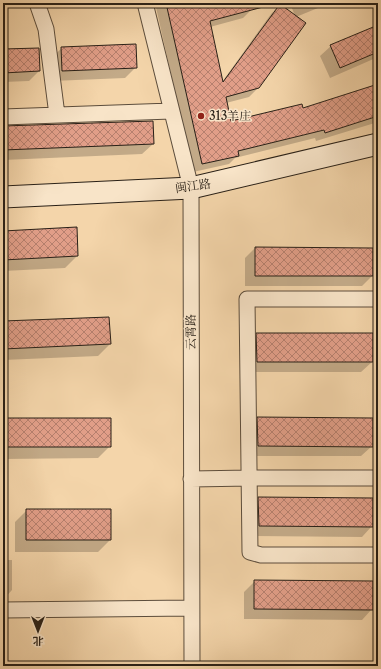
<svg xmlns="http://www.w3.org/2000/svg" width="381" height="669" font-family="'Libre Caslon Text','Noto Serif SC',serif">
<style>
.shadow{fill:#0003}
.building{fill:url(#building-cross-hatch);stroke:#292017}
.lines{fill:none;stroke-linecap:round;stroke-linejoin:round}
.street-casing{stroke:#5c4d3c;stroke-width:17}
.secondary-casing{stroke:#292017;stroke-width:23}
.street{stroke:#f8e4c8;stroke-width:15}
.secondary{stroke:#f8e4c8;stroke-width:21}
.poi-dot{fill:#8f2418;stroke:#f8e4c8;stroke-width:1.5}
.labels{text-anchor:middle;stroke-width:3;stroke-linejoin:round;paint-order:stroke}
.poi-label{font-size:12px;fill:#292017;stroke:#f8e4c8;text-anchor:start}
.street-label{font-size:12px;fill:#292017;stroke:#f8e4c8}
</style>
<defs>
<pattern id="building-cross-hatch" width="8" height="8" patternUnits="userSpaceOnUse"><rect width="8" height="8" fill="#e19e88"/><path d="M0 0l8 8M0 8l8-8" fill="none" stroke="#b6806e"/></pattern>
</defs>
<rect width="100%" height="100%" fill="#f4d5aa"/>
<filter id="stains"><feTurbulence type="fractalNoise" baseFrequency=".005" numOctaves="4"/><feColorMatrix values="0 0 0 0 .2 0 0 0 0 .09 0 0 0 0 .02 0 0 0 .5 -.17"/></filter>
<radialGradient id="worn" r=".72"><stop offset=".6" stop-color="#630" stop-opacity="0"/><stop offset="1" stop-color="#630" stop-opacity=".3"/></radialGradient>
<path class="shadow" d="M155,3h95l2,6 -9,9 -33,9 12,55 49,-68 9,-9 15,11 -5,-13h40l-34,14 -38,71 -9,9 -23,6 5,19 71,-12 76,-24v36l-62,19 -1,-3 -80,20 -6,6 -36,8z
M378,26v31l-48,21 -10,-22 11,-10z
M38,48l1,23 -10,10 -26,1v-32z
M62,48l74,19 -11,11 -73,3 -1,-23z
M3,127l150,17 -11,10 -139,6z
M3,232l74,24 -12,12 -62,3z
M255,248l117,1v27l-10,10h-117v-28z
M3,322l107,22 -12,12 -95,4z
M257,334l115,28 -11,10h-114v-28z
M258,418l114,28 -11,10h-113v-28z
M3,419l107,27 -12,12 -95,1z
M259,498l113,28 -10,11 -113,-1 -1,-27z
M27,510l83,30 -12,12h-83v-30z
M3,560h9v30l-9,10z
M255,581l117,28 -10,11 -118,-1v-27z
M318,664v2h-66l1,-1z
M348,665h28v1h-28z"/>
<path class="building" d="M166,3h96l1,4 -53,14 13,61 57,-78 26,19 -47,65 -33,9 5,24 71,-17 1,4 75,-24v32l-53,17 -1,-3 -86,21 1,5 -37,8z
M378,25v27l-38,16 -10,-23z
M136,44l1,24 -75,3 -1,-24z
M39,48l1,23 -37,2v-24z
M153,121l1,23 -151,6v-24z
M77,227l1,29 -75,4v-29z
M255,247l118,1v28h-118z
M109,317l2,27 -108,5v-28z
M256,333h117v29h-116z
M257,417l116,1v29l-115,-1z
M3,418h108v29h-108z
M258,497l115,1v29l-114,-1z
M26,509h85v31h-85z
M254,580l119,1v29l-119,-1z"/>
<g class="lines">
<defs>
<path id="street" d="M37,3l9,26 11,86
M145,3l46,185 1,478
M3,117l168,-6
M378,299h-131l3,253 11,3h117
M191,479l59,-1h128
M3,610l188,-2"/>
<path id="secondary" d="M3,197l188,-9 187,-44"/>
</defs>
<use href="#street" class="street-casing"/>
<use href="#secondary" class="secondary-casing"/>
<use href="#street" class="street"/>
<use href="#secondary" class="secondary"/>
</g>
<circle class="poi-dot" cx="201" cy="116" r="4"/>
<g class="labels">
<g class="poi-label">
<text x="209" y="120">313羊庄</text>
</g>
<g class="street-label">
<text transform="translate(193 186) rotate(-8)" y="4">闽江路</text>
<text transform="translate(191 332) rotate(-90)" y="4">云霄路</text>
</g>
</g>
<rect width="381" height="669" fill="none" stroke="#f4d5aa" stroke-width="16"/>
<rect x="4" y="4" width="373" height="661" fill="none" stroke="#292017" stroke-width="2"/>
<rect x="8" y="8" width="365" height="653" fill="none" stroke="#292017"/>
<g transform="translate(38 631) rotate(180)" stroke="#f8e4c8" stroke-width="3" paint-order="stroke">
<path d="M0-3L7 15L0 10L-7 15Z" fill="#292017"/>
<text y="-6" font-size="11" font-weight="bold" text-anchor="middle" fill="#292017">北</text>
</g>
<rect width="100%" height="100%" filter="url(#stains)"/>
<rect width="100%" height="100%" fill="url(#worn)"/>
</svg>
